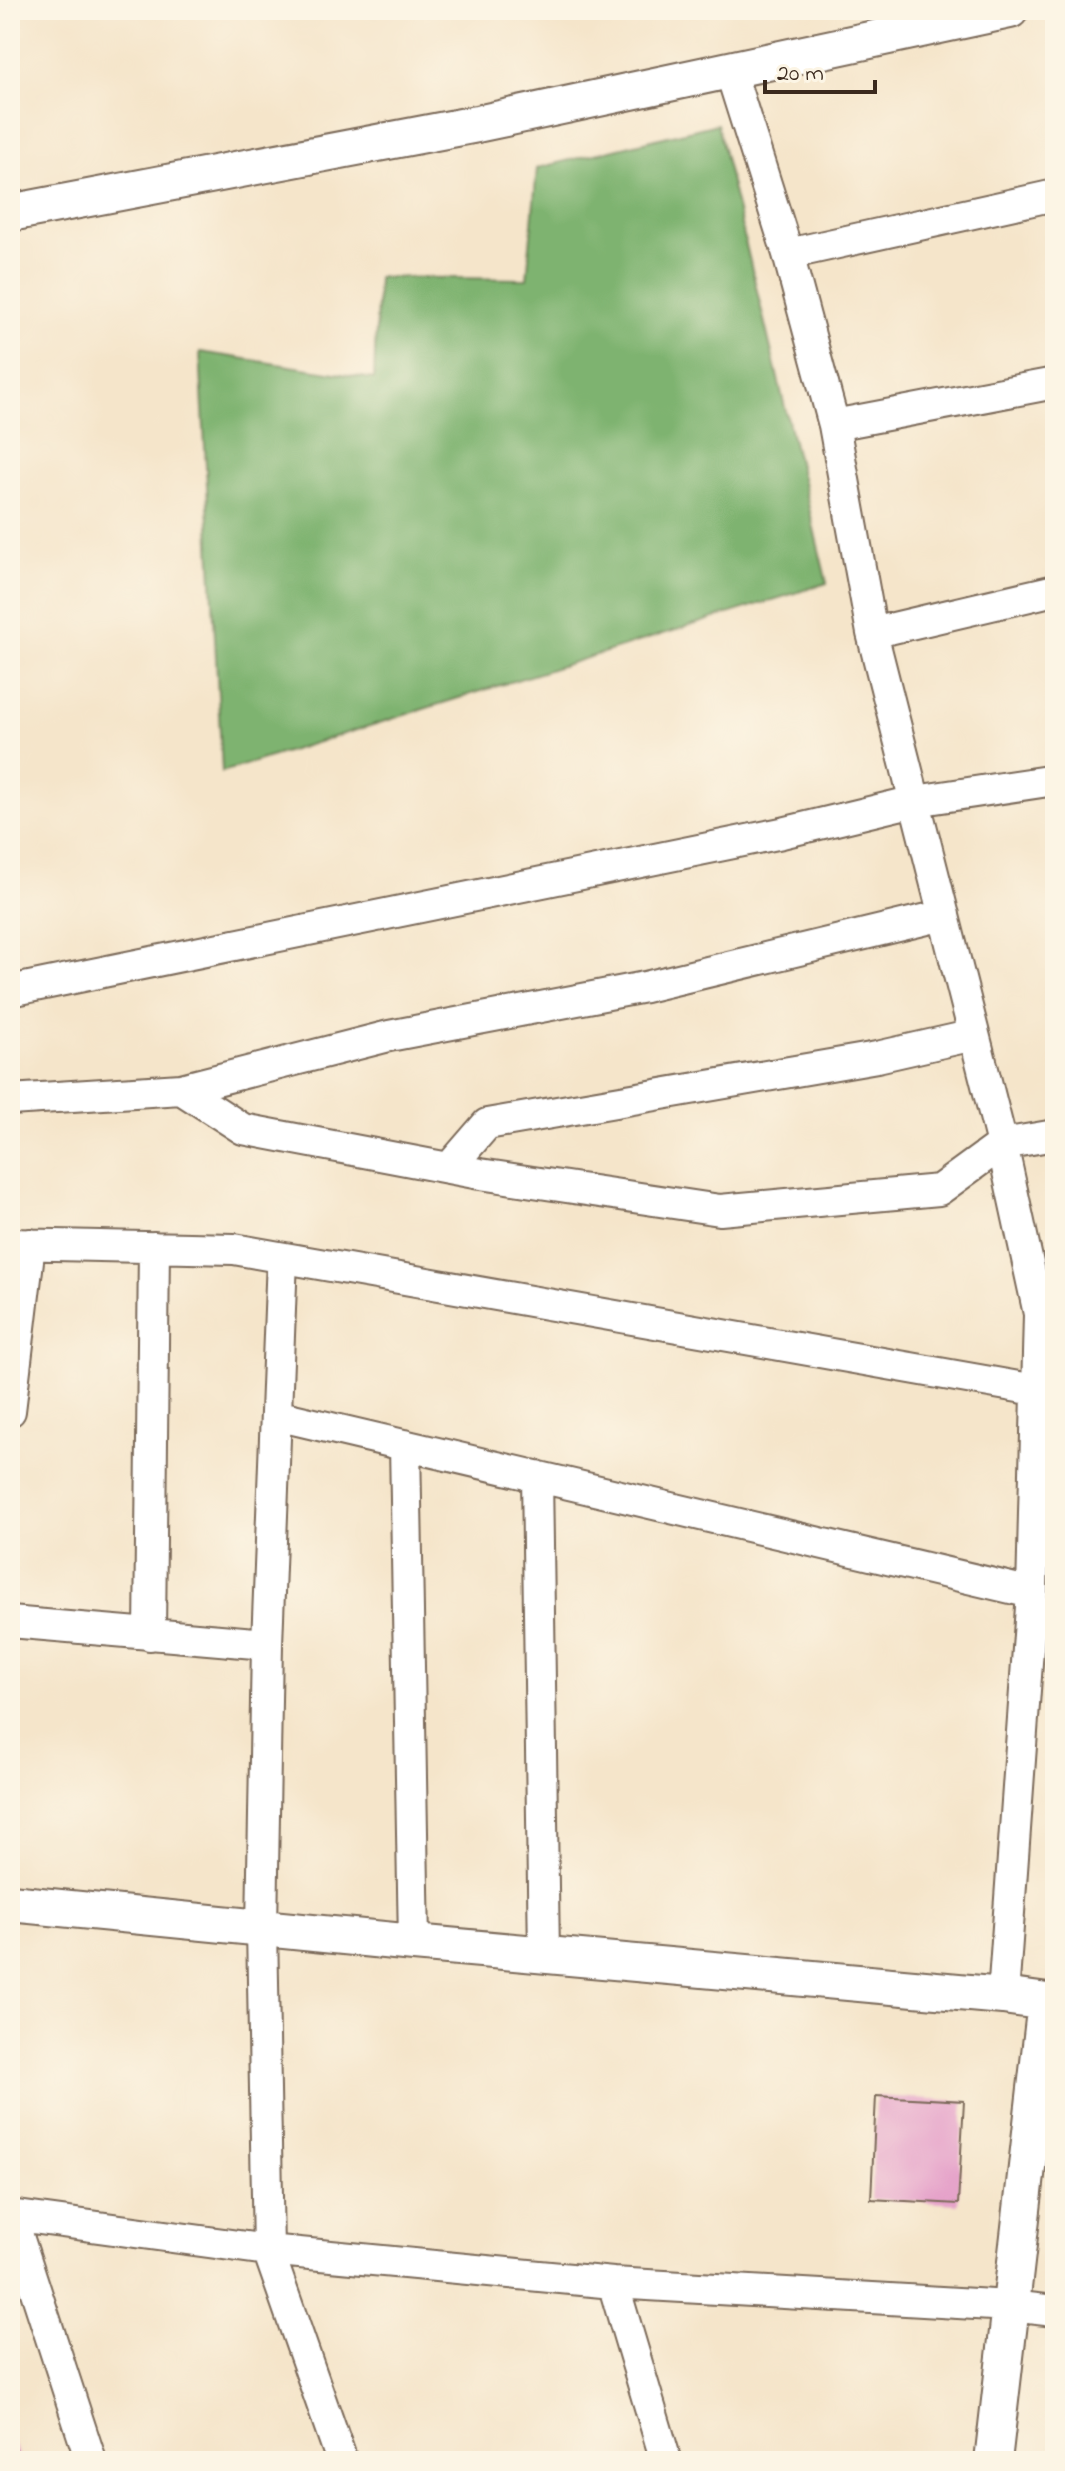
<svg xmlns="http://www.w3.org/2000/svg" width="1065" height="2471" font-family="'Indie Flower',sans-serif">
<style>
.forest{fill:#7eb36f;stroke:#5c6e46;stroke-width:2}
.building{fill:#e49dc8}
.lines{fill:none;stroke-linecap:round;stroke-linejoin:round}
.minor-casing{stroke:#7c6b5a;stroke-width:34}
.tertiary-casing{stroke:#7c6b5a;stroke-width:40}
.minor{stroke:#fff;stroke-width:30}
.tertiary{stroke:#fff;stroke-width:36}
</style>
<rect width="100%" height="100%" fill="#fcf5e5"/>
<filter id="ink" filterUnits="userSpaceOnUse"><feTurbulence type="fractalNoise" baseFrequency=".0125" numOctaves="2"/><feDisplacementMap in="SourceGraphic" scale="16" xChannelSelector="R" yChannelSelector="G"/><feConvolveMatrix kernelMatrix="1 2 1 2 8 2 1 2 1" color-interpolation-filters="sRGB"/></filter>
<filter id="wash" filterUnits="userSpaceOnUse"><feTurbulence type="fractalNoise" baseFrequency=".006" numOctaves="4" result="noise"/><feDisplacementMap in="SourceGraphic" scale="32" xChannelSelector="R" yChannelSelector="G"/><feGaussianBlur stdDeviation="1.8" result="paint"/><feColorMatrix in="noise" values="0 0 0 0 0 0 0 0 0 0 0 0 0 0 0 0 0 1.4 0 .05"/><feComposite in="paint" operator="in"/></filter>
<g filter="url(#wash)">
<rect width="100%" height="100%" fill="#f5e5ca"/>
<path class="forest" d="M717,124l110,459 -605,189 -22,-420 174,27 4,-102 149,2 10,-111z"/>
<g id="blocks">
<path class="building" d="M876,2096l88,5 -6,103 -87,-5z
M10,2433l10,28h-10z"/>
</g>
</g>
<g filter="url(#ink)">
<use href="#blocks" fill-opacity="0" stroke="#7c6b5a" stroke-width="2"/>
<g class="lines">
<defs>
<path id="minor" d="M730,70l58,184 46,171 38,208 130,511 53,-9
M788,254l267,-59
M834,425l221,-42
M872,633l183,-43
M944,915l-299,72 -256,49 -208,53 62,40 237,45 240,36 219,-20 63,-46 37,170 -7,279 -29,403
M10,991l772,-158 133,-32 140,-21
M10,1100l171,-11
M449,1168l38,-44 390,-67 97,-22
M10,1244l224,5 802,141
M282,1258l-15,386 -5,284 6,322 74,211
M10,1411l20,-167
M276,1415l756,178
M405,1445l9,498
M537,1476l7,479
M10,1622l257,22
M150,1635l4,-388
M10,2215l258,35 345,33 397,23 45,5
M11,2215l80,246
M613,2283l53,178"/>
<path id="tertiary" d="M10,213l467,-89 533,-114
M10,1903l404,40 589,53 52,7
M993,2461l53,-459"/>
</defs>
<use href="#minor" class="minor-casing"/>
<use href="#tertiary" class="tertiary-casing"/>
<use href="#minor" class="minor"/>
<use href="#tertiary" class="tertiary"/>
</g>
</g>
<rect width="1065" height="2471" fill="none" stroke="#fcf5e5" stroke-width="40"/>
<path d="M765 80v12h110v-12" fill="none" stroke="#3b2a1e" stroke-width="4"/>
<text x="777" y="80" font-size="24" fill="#3b2a1e" stroke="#fcf5e5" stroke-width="6" paint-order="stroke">20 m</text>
</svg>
